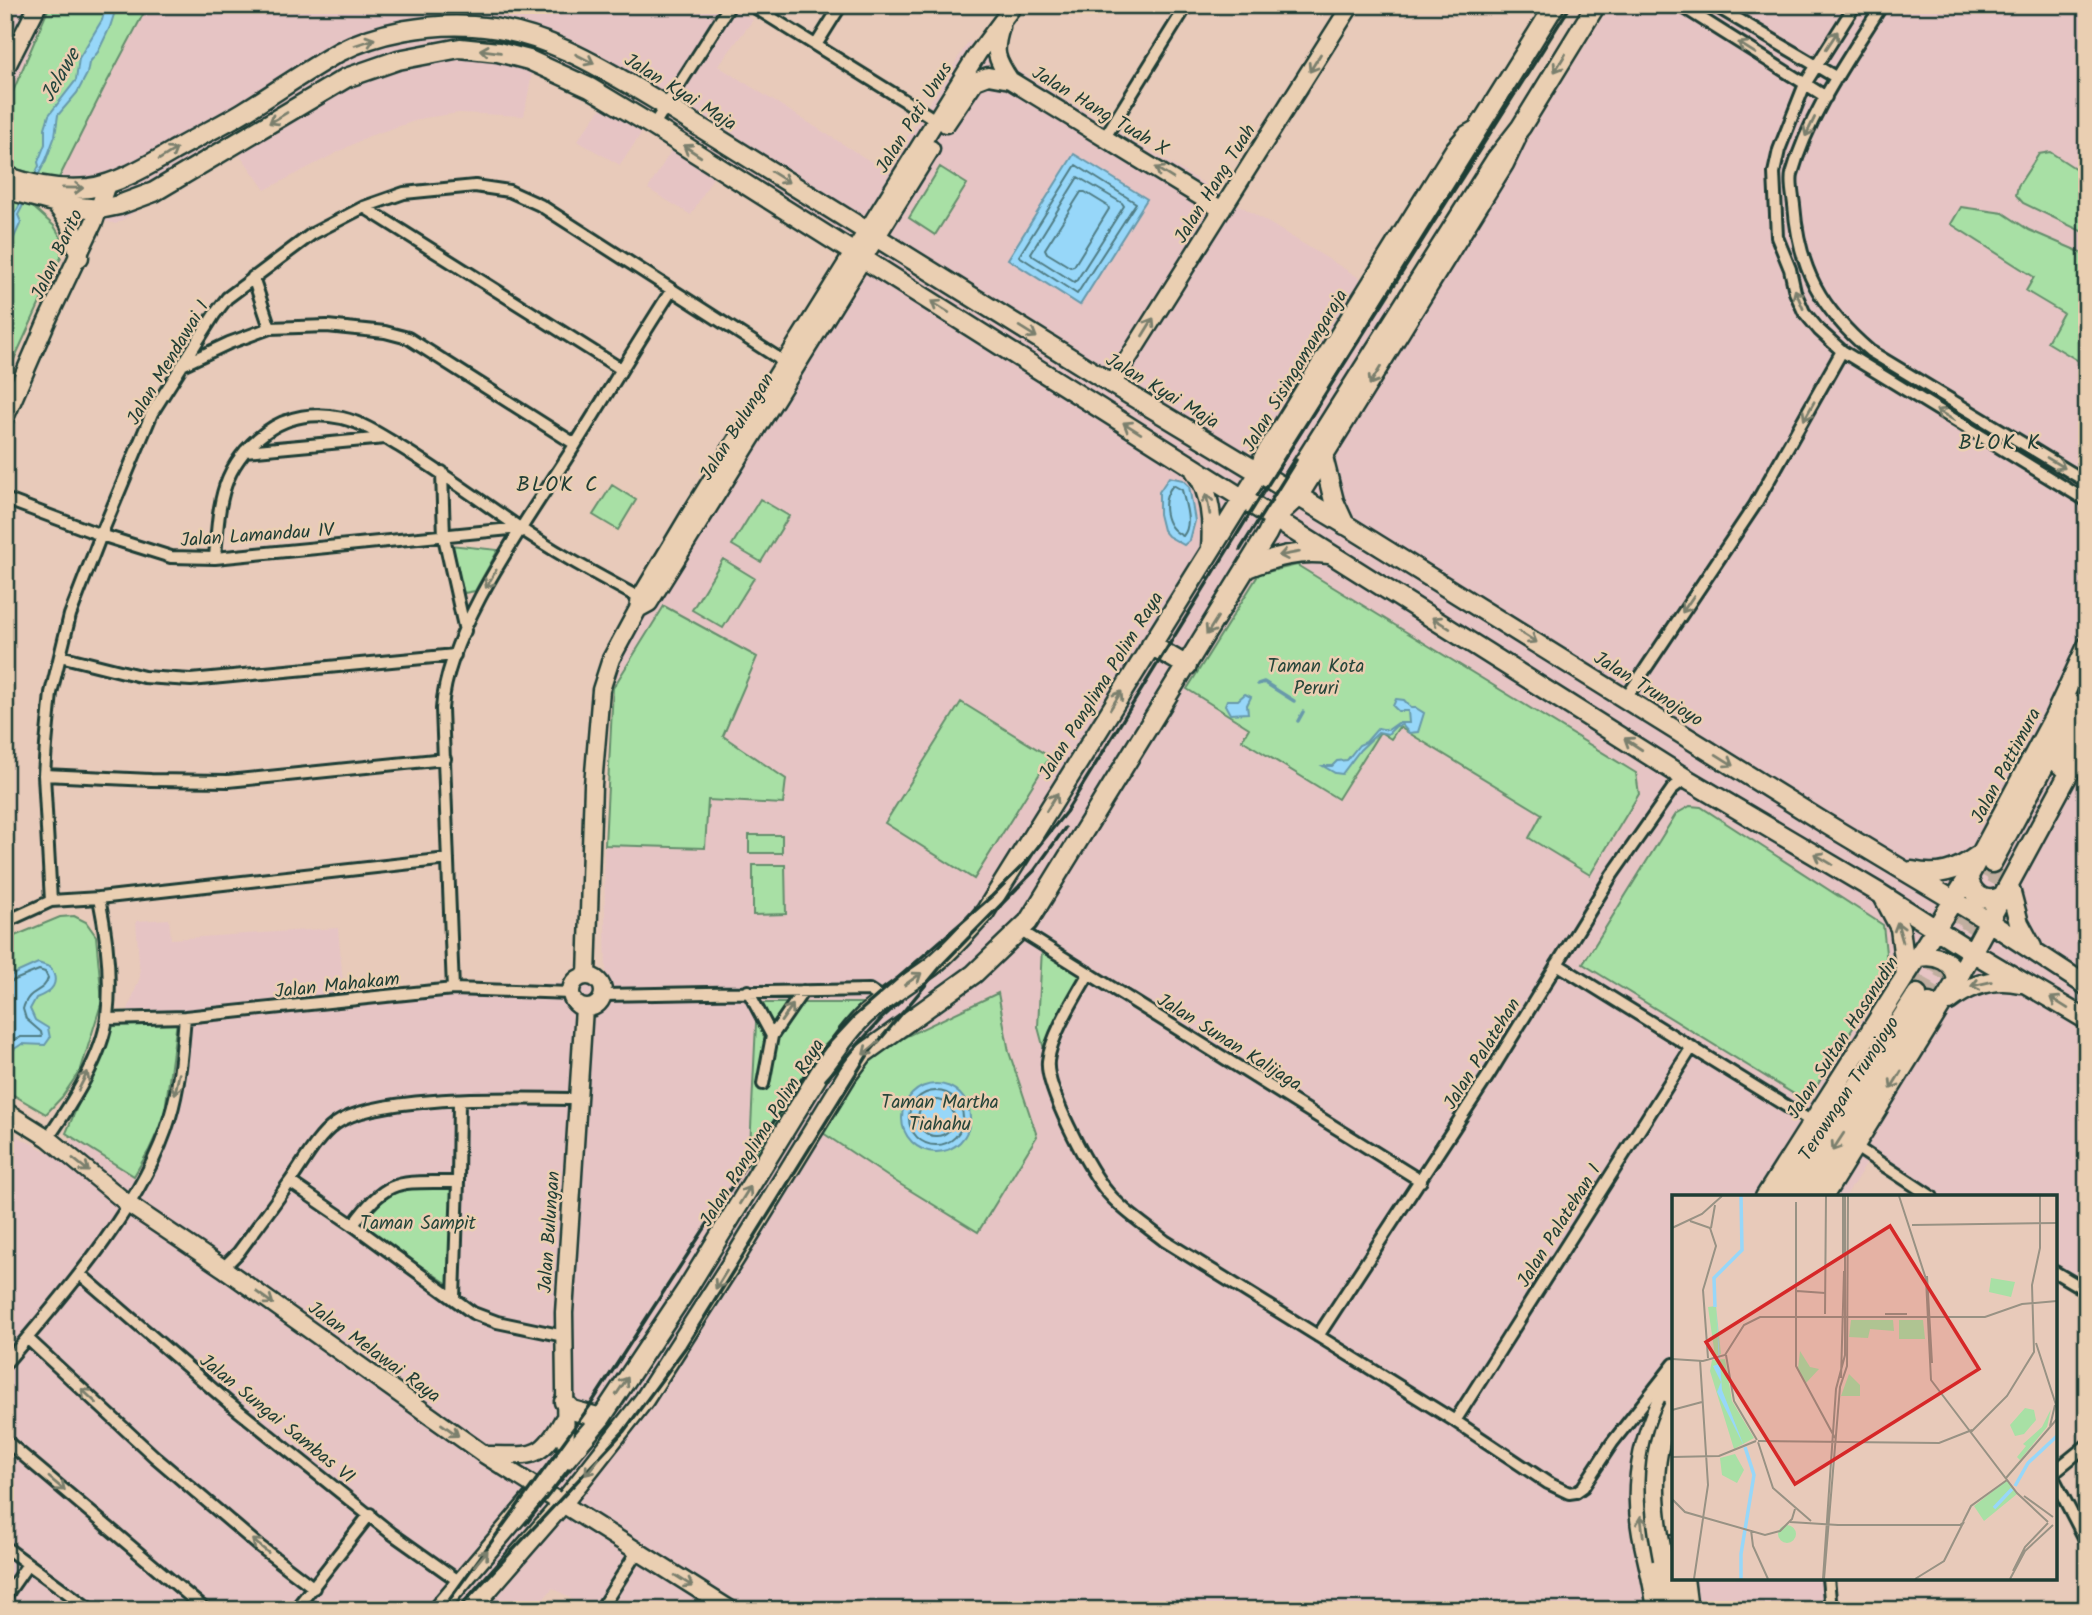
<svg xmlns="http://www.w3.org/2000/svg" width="2092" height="1615" font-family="Kalam,sans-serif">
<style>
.built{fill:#e6c4c4}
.green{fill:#a8e0a5;stroke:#648e6c;stroke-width:2}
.water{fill:#97d7f9;stroke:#6799aa;stroke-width:2}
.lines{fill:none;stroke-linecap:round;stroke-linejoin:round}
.shore{stroke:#4f7b83;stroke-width:2}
.stream{stroke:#6799aa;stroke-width:3.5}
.primary-tunnel{stroke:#c0ae9f;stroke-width:18;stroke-dasharray:18 9;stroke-linecap:butt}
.street-casing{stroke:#1f3d34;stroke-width:16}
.secondary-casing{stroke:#1f3d34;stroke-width:21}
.primary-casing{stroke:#1f3d34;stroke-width:23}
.street{stroke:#eacfb2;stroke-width:10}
.secondary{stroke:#eacfb2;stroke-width:16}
.primary{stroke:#eacfb2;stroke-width:18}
.rail{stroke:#1f3d34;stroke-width:3.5}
.primary-bridge-casing{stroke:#1f3d34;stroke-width:23;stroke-linecap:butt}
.primary-bridge{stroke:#eacfb2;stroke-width:18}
.oneway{stroke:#7a7f6d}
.labels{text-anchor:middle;stroke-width:5;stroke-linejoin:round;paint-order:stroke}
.street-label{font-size:19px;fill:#1f3d34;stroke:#eacfb2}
.park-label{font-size:19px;fill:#26453a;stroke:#eacfb2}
.water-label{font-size:21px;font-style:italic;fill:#25453e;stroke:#eacfb2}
.neighbourhood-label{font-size:21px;letter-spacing:2px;fill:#1f3d34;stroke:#eacfb2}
.inset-river{fill:none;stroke:#97d7f9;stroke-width:3.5}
.inset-road{fill:none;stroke:#989284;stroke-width:2}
.view{fill:#d62828;fill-opacity:0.15;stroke:#d62828;stroke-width:3.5}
.inset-edge{fill:none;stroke:#1f3d34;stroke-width:3.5}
</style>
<rect width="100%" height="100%" fill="#e8caba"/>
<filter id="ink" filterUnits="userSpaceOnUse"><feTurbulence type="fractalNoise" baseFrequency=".0143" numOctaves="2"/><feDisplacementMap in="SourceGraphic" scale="14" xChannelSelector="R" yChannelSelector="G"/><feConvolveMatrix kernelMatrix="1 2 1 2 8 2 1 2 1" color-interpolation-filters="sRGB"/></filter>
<g filter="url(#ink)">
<path class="built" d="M5,5h720l28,15 -35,46 168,105 83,-130 394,239 56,42 114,-192 77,-125h477v1294l-32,-20v-82h-124l-60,-40 -26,40h-171v381h158l3,32h-1245l-37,-22 -19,22h-529v-480l58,30 21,-54 33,-67 23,-62 -4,-56 33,-2 2,20 167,-11 6,65 262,-12 -2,-126 9,-167 34,-103 193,-330 -124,-83 -25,43 -43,-26 24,-40 -29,-18 -23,34 -43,-24 25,-34 -33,-22 -37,-12 -8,43 -65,-3 -35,5 -55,18 -104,54 -29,-41 -120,75 -111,-29z"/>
<path class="green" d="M50,5h98l-42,79 -48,96 -45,-12 -8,-5v-53z
M2050,152l37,24v58l-64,-31 -7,-8 2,-9 21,-32z
M940,167l27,17 -32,51 -26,-17z
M5,198l28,9 21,19 8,13 -1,18 -56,122z
M1961,207l42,6 26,17 58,25v111l-40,-24 16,-29 -37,-22 8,-14 -83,-53z
M612,485l24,15 -18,30 -25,-15z
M760,499l29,17 -28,46 -29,-17z
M450,545l48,5 -23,41 -11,2z
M723,559l31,19 -31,50 -31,-18z
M1297,565l339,208 3,21 -49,81 -61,-37 13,-24 -143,-87 -8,12 -11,-7 -42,67 -96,-59 7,-12 -62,-39 72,-115z
M664,606l93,51 -34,79 63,43 -3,25 -75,-4 -3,48 -100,-3 8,-157z
M961,702l89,55 -76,122 -89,-56z
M1690,806l11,1 182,118 5,47 -75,120 -11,7 -219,-135 93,-150z
M749,835h33v18h-33z
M753,865h32l1,49 -33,1z
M74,916l12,6 10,14 6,65 -21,68 -19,28 -16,17 -41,-24v-150l55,-23z
M1042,948l48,32 -44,77 -8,-30z
M998,993l11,59 28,84 -59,96 -88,-54 -67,-45 41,-70 28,-20z
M757,1003h116l-27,21 -24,24 -73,121z
M177,1021l-13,97 -15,32 -15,26 -68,-43 47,-111z
M404,1188h49l-2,98 -90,-60 13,-24z"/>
<path class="water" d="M106,5h11l-7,22 -12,25 -9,11 -2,11 -10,19 -19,22 -3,21 -9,24 -28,55 3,7 -16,36c0,-17 -3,-37 12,-48l22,-44 -1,-4 7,-18v-16l4,-13 27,-35 3,-22 23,-38z
M1074,154l73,45 -67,106 -72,-46z
M1169,477l14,3 6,6 6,35 -5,19 -6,5 -16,-9 -5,-6 -4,-16v-22z
M1245,694l6,3 -4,8 1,8 -18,1 -5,-9 2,-5h11z
M1396,699l8,1 7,8h5l8,5 -6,19 -9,1 -7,-8 -6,1 -8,8 -9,-2 -19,18 -18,24 -7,-1 -12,-7h9l5,-5 10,-1 12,-15 7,-3 12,-14 10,2 10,-7h11l-1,-12h-10l-5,-5z
M38,963l12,4c11,16 2,25 -14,31l-6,11 5,11 13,8 2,10 -5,7 -23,-1 -11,7h-5l-1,-73z
M902 1118a34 34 0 1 1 68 0a34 34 0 1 1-68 0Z"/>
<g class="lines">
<path class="shore" d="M1076,165l60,38 -59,91 -58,-38z
M1078,177l44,26 2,3 -47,74 -3,2 -41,-26 -2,-3z
M1081,192h4l23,14 1,3 -35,57 -4,1 -23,-14 -2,-4z
M1173,485l9,5c3,14 11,34 1,46 -20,-9 -23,-35 -10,-51z
M5,984l34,-14 6,2 3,6c-4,16 -19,9 -25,31l3,10 15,13 1,5h-21l-16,7
M909 1118a27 27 0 1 1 54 0a27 27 0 1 1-54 0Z
M918 1118a18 18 0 1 1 36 0a18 18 0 1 1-36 0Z"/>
<path class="stream" d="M1258,684l6,-2 30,19
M1298,721l5,-9"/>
<path class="primary-tunnel" d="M1917,994l75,-131
M1929,1003l74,-133"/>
<defs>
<path id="street" d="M751,5l188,117
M1680,5l146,92
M1714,5l123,73
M1855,5l-50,79 -26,66 -5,23 3,64 13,32 5,23 9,20 15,18 23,21 245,150
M1882,5c-33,53 -73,108 -90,169 -2,9 1,22 2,31 5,65 27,104 76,146l217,131
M816,45l25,-40
M653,126l77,-121
M1105,137l82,-132
M364,207l257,162
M253,277l17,51
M182,365l47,-22 41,-15 57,-2 58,6 23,6 167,106
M245,451l140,-13
M442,472l2,65 21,94
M5,499l96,36 70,22 44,1 306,-30
M215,558c4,-54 5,-92 51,-126 22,-16 49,-20 76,-14 21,5 39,17 57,28 41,25 79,53 118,80 40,28 86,52 128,75
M60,656l84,21 47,3 264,-25
M1626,698l129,-193 87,-154
M44,775l107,5 77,1 217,-22
M99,898l349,-39
M51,901l-7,-126 2,-30 5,-52 19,-78 31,-80 51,-122 62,-98 13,-17 85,-64 52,-27 40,-14 71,-7 34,5 31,14 246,158
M5,922l46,-21 48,-3c8,39 13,78 8,119 -4,39 -37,89 -59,121
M1021,931l400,250
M1557,964l255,158
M1089,973c-13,23 -38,62 -41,88 -3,27 39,104 56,127 16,21 41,37 61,53l290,180 93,62 21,10 7,-1 7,-5 29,-44 62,-79
M453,989l-11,-280c5,-82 89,-194 133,-264 32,-51 63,-103 96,-154
M748,991l24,45
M604,995l265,-5 15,10
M107,1019l78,-2 268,-28 118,4
M763,1084l9,-48 31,-45
M1856,1147l76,50
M290,1182l63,43 120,88 24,9 67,14
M353,1225c36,-50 48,-42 105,-43
M223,1268l15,-15c17,-23 34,-46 51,-70 14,-19 26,-44 46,-59 43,-31 187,-25 243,-25
M2055,1272l32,19
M80,1274l149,129 162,130 69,49
M454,1297l4,-115 1,-82
M1318,1336l172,-263 122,-198 61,-87 8,-6 9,-1
M27,1338l128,119 103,88 56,43
M5,1364c58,-68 140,-161 165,-247 10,-33 12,-67 15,-100
M1455,1421l237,-374
M5,1440l201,170
M2055,1471l32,-26
M2055,1481l32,62
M5,1547l86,63
M1828,1578l3,32
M5,1597l23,-33
M295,1610l75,-96
M600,1610l37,-58"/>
<path id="secondary" d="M1001,27c-8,25 -5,32 9,53l212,130
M5,70l33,-65
M946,124l29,-43 13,-5 22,4
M1112,384l239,-379
M5,418l42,-97 47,-99 13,-38
M1259,473l3,-15 6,-10 186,-299 13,-15 7,-4
M1279,515l20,-18 206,-333 12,-25
M638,609l11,-6 282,-454
M571 992a16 16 0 1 1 32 0a16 16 0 1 1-32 0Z
M587,976l6,-191 8,-95 10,-31 27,-50 2,-11 49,-82 289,-463 36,-48
M5,1111l43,27 80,66 95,64 262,187 246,155
M485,1455c44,-1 54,9 78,-35
M566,1460l-2,-147 20,-305"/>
<path id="primary" d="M5,176c26,9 56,15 84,12 30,-4 65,-26 91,-41 21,-12 44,-23 65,-36 31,-19 62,-41 94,-59 38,-20 91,-29 134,-26 72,4 133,44 193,80l446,278 239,144 472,294 160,96 104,68
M5,189l63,17 32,3 19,-4 35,-13 192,-114 52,-18 62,-12 38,4 31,8 61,28 63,38 1037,655 191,113 91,58 115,68
M54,202c17,18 22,32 25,55
M1323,457l11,44 11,24
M1195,471c16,20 18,53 16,77
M1247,568c28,-11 51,-18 82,-14
M1151,645l36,21
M2060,765l27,-57
M1992,863l63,-117 18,-42
M1912,871c26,6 45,0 65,-15
M1969,876c1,18 17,29 33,20
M2009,885l10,38 13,24
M1883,896l17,32 6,47
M1919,957c18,-3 35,4 38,23
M1949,1001c21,-16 45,-24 71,-18
M1765,1197l204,-321 84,-157 34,-73
M1785,1197l132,-203
M1803,1197l126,-194
M1823,1197l134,-217 130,-240
M564,1402l8,8 29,8
M1674,1448l-5,41 5,36
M1663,1559l9,51
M1684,1578l4,32
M437,1610l164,-192 86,-129 137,-223c13,-17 25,-36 41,-51 21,-18 44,-32 66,-48 20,-16 37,-36 54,-55l274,-439 11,-10 285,-458
M470,1610l93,-107 81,-103 91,-142 113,-184 15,-20 111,-80 54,-52 239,-388 27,-56 202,-319 25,-32 75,-122
M1657,1610c-3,-26 -10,-50 -15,-76 -10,-57 3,-107 32,-157"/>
</defs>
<use href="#street" class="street-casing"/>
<use href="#secondary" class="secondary-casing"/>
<use href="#primary" class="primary-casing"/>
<use href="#street" class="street"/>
<use href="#secondary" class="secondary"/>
<use href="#primary" class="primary"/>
<path class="rail" d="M1240,550l56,-90
M826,1080l55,-61 20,-18
M526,1524l43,-55
M442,1610l147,-203 209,-323 27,-37 28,-30 139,-121 33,-33 41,-51 196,-318 309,-489
M457,1610l167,-179 62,-84 183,-294 74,-89 91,-93 31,-43"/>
<defs>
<path id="primary-bridge" d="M1663,1559c-10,-52 -15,-105 11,-153"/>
</defs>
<use href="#primary-bridge" class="primary-bridge-casing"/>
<use href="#primary-bridge" class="primary-bridge"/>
</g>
<defs><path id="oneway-shaft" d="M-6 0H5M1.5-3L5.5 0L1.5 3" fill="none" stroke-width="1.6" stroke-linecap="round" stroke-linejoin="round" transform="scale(1.75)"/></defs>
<g class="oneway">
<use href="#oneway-shaft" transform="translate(1832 40) rotate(-57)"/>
<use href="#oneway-shaft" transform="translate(365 42) rotate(-18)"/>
<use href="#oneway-shaft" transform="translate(1747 48) rotate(-148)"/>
<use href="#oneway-shaft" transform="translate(490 51) rotate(-172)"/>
<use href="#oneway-shaft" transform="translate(585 59) rotate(27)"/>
<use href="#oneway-shaft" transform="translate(1315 63) rotate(122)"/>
<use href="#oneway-shaft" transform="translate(1560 63) rotate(122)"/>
<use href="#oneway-shaft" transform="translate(278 118) rotate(149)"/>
<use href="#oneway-shaft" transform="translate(1810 127) rotate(116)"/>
<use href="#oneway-shaft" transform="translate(692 151) rotate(-147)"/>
<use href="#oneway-shaft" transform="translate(168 154) rotate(-32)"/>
<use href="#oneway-shaft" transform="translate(1164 173) rotate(-148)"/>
<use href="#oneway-shaft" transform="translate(780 177) rotate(32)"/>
<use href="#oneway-shaft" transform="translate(73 188) rotate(1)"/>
<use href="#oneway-shaft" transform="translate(1799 299) rotate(-113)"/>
<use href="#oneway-shaft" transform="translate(940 307) rotate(-148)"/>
<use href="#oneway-shaft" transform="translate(1148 327) rotate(-58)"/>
<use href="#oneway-shaft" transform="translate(1028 332) rotate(32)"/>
<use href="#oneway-shaft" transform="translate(1375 376) rotate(122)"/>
<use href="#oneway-shaft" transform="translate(1809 411) rotate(119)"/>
<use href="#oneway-shaft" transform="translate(1945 415) rotate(-149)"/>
<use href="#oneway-shaft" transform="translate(1132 428) rotate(-148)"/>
<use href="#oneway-shaft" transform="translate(2056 463) rotate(31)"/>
<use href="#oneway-shaft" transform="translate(1208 504) rotate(-100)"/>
<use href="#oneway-shaft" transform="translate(1289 554) rotate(170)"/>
<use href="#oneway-shaft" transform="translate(491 579) rotate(120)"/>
<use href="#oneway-shaft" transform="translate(1688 604) rotate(124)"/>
<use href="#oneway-shaft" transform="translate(1441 623) rotate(-148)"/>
<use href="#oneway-shaft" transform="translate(1212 626) rotate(122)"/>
<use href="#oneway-shaft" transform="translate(1528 637) rotate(32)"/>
<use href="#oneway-shaft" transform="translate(1116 700) rotate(-58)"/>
<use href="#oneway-shaft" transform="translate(1633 744) rotate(-147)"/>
<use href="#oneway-shaft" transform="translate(1725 760) rotate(32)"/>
<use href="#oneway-shaft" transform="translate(1052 802) rotate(-58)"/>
<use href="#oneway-shaft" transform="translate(1823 859) rotate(-149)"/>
<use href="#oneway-shaft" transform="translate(1900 932) rotate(-106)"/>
<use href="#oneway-shaft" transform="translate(913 979) rotate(-35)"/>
<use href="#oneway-shaft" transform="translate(1981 984) rotate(167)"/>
<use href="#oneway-shaft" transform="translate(2059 1003) rotate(-148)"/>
<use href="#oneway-shaft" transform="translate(787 1013) rotate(-55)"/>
<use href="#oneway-shaft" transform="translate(871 1048) rotate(141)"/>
<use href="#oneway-shaft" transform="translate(1896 1080) rotate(121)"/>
<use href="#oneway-shaft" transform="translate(83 1081) rotate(-63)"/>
<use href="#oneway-shaft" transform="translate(177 1084) rotate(102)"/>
<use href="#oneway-shaft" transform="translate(1838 1142) rotate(123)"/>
<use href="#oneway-shaft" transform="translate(81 1165) rotate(39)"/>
<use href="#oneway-shaft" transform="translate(745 1195) rotate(-58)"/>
<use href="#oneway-shaft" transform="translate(721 1280) rotate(122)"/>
<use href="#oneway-shaft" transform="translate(265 1298) rotate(36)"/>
<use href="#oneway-shaft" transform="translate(622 1386) rotate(-56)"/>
<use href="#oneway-shaft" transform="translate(89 1396) rotate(-137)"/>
<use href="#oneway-shaft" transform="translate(450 1430) rotate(35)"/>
<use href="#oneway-shaft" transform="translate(592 1467) rotate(129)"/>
<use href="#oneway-shaft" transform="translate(57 1484) rotate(40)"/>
<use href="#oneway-shaft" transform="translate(1642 1526) rotate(-97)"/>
<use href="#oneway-shaft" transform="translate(260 1546) rotate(-141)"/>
<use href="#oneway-shaft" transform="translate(481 1558) rotate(-50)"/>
<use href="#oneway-shaft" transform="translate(684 1581) rotate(32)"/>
</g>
</g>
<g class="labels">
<g class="street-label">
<text transform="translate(681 91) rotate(32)" y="7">Jalan Kyai Maja</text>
<text transform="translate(1101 110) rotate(31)" y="7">Jalan Hang Tuah X</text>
<text transform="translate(913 117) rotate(-58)" y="7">Jalan Pati Unus</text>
<text transform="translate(1214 183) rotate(-58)" y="7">Jalan Hang Tuah</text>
<text transform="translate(56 254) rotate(-65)" y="7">Jalan Barito</text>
<text transform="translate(167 362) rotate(-59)" y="7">Jalan Mendawai I</text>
<text transform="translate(1294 370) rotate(-59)" y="7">Jalan Sisingamangaraja</text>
<text transform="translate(1163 390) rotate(31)" y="7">Jalan Kyai Maja</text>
<text transform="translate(736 426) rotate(-58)" y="7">Jalan Bulungan</text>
<text transform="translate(257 534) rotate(-4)" y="7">Jalan Lamandau IV</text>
<text transform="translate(1100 685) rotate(-58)" y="7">Jalan Panglima Polim Raya</text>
<text transform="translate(1649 688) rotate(32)" y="7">Jalan Trunojoyo</text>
<text transform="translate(2005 765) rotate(-62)" y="7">Jalan Pattimura</text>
<text transform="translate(337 984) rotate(-6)" y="7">Jalan Mahakam</text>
<text transform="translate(1842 1037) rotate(-57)" y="7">Jalan Sultan Hasanudin</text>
<text transform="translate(1230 1041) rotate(32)" y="7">Jalan Sunan Kalijaga</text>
<text transform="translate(1481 1053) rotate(-58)" y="7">Jalan Palatehan</text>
<text transform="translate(1848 1088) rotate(-57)" y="7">Terowngan Trunojoyo</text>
<text transform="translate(761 1132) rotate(-58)" y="7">Jalan Panglima Polim Raya</text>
<text transform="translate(1558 1225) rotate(-58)" y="7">Jalan Palatehan I</text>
<text transform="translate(548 1232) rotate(-86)" y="7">Jalan Bulungan</text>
<text transform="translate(375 1351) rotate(36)" y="7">Jalan Melawai Raya</text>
<text transform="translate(278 1418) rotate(39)" y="7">Jalan Sungai Sambas VI</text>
</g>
<g class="park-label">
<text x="1316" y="672">Taman Kota<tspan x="1316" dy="22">Peruri</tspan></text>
<text x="940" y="1108">Taman Martha<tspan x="940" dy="22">Tiahahu</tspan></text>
<text x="418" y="1229">Taman Sampit</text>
</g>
<g class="water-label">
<text transform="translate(60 75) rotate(-60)" y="7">Jelawe</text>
</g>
<g class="neighbourhood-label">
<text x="2000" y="449">BLOK K</text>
<text x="558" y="491">BLOK C</text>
</g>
</g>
<g transform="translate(1672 1195)">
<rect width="385" height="385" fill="#e8caba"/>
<path d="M319,83l24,4 -4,15 -22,-5zM44,111l5,48 -6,2 -7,-49zM179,125h42l1,11 -24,-2 -2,9 -19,-1zM251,125l2,19h-26v-19zM128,156l10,16 9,2 -13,14 -8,-14zM53,164l7,42 22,37 -20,11 -24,-78 2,-11zM177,179l11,11v11h-19zM353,213l9,2 2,10 -12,14 -9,2 -5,-11zM379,214l-4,18 -27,33 -3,-3 9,-11 -3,-2 19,-17zM63,259l9,16 -7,13 -15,-8 -2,-17zM335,285l10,14 -33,27 -10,-15zM106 339a9 9 0 1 1 18 0a9 9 0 1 1-18 0Z" fill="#a8e0a5"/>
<path d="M44,111l6,84 22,56 -27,-54 4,-10 -8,-16 6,-2z" fill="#97d7f9"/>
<path class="inset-river" d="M43,112l-1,-29 28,-28 -1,-54M343,291l13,-23 29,-27M322,313l18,-19M69,384v-25l13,-79 -9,-28"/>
<path class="inset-road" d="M171,1v59M227,1l27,83 5,101 86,113 31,29M124,7v164l39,72M18,26l20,7M240,30l145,-2M0,33l30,-14 20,-18M39,33l4,-23M255,81l5,87M125,96l28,2M153,119l1,-118M213,119h22M364,148l21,65M54,160l8,46 23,39M36,163l-5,-68 13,-44 -6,-18M0,164l31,2 22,-6 19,-30 16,-8h225l37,-13 35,-3M169,183l3,-107M0,215l30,-8M378,231l5,-21M299,237l36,-36 27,-44 -2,-67 8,-37v-52M86,246l181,2 33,-13M86,247l15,46 38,33M0,262l47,-1 37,-15M334,283l51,-59M352,301l29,21M0,304l13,13 80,23 15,-4 12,-12 3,-10M118,327l48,3h124l2,-3 -4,3M291,327l8,-16 36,-26M79,335l2,16 15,33M341,376l12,-24 23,-24M22,384l14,-94 -8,-125M151,384l13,-190 9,-34v-159M152,384l16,-192 7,-21 1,-170M243,384l29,-18 18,-36M338,384l15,-28 28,-26"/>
<path class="view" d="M218,31l89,143 -184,115 -89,-142z"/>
<rect width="385" height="385" class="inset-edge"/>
</g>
<rect width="2092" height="1615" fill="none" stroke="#eacfb2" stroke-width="28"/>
<rect x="14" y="14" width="2064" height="1587" fill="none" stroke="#1f3d34" stroke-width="2.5" filter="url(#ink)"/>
</svg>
